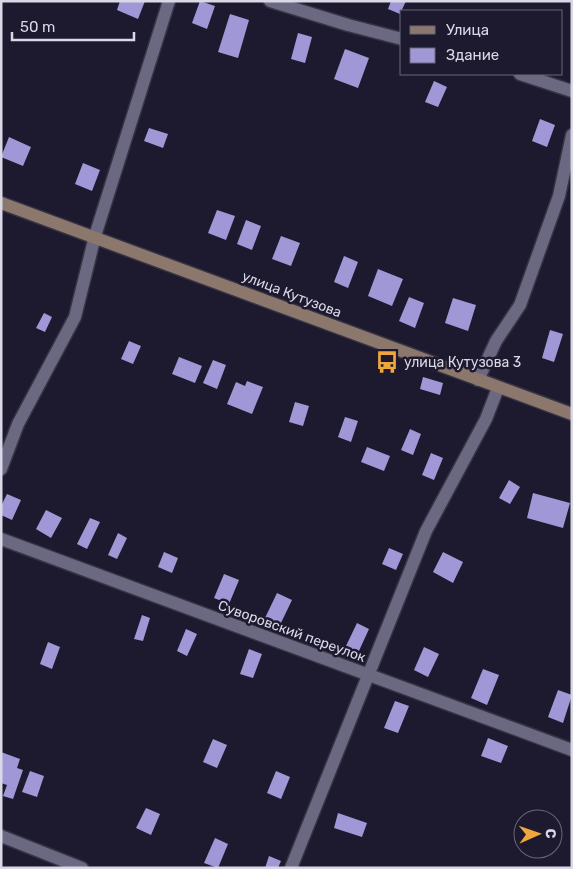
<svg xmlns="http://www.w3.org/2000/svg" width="573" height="869" font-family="Rubik,sans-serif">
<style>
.building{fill:#a098d6}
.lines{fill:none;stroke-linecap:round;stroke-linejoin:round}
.street-casing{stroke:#363344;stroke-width:15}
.secondary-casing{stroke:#363344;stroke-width:15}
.street{stroke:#6b6882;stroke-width:12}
.secondary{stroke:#8c776d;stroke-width:12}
.labels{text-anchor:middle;stroke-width:5;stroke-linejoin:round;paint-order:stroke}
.street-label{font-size:14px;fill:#d9d8e6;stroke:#1d1a2f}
.poi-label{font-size:14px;fill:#d9d8e6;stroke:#1d1a2f;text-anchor:start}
</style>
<rect width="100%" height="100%" fill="#1d1a2f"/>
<path class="building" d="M120,1h25l-7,18 -21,-9z
M200,1l15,5 -8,23 -15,-6z
M391,1h15l-6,13 -12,-5z
M230,14l19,6 -11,38 -20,-6z
M298,33l14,4 -7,26 -14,-4z
M345,49l24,9 -11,30 -24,-9z
M434,81l13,6 -9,20 -13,-5z
M540,119l15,6 -8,22 -15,-6z
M149,128l19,6 -5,14 -19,-7z
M9,137l22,10 -8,19 -22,-9z
M83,163l17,7 -8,21 -17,-7z
M217,210l18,6 -9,24 -18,-7z
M246,220l15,6 -9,24 -15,-6z
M281,236l19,7 -9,23 -19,-7z
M344,256l14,6 -10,26 -14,-6z
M378,269l25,10 -11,27 -24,-10z
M409,297l15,6 -9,25 -16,-7z
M453,298l23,7 -8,26 -23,-8z
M44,313l8,4 -7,15 -9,-4z
M550,330l13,4 -9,28 -12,-4z
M129,341l12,5 -8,18 -12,-5z
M179,357l23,9 -7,17 -23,-9z
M213,360l13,5 -9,24 -14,-6z
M423,377l20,6 -3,12 -20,-6z
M247,381l16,6 -11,27 -25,-10 9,-22 9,4z
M295,402l14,4 -6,20 -14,-4z
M345,417l13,4 -7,21 -13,-5z
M410,429l11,5 -8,21 -12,-5z
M367,447l23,9 -6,15 -23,-9z
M431,453l12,5 -9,22 -12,-5z
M509,480l11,7 -10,17 -11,-6z
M533,493l37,10 -7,25 -36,-10z
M7,494l14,6 -9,20 -11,-5v-9z
M46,510l16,8 -11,20 -15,-9z
M90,518l10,4 -13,27 -10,-5z
M118,533l9,5 -10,21 -9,-4z
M389,548l14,6 -7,16 -14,-6z
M164,552l14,6 -6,15 -14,-6z
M443,552l20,10 -10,21 -20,-11z
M224,574l15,6 -10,24 -15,-6z
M277,593l15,7 -12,25 -15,-7z
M142,615l8,3 -7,23 -9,-2z
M357,623l12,6 -11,24 -13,-5z
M186,629l11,5 -10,22 -10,-5z
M48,642l12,5 -8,22 -12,-5z
M424,647l15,7 -11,23 -14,-7z
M249,649l13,5 -9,24 -13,-4z
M483,669l16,6 -12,30 -16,-7z
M558,690l14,5 -9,28 -15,-6z
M395,701l14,5 -11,27 -14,-5z
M488,738l20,8 -7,17 -20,-7z
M213,739l14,6 -10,23 -14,-6z
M1,752l19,7 -3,9 6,2 -10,29 -10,-3 4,-11 -6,-2z
M30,771l14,5 -7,21 -15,-5z
M276,771l14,6 -9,22 -14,-6z
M146,808l14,6 -9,21 -15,-7z
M338,813l29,10 -5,14 -28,-9z
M215,838l13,6 -10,24 -14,-5z
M269,856l12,5 -3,7h-13z"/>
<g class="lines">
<defs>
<path id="street" d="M270,1l78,24 54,14
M520,74l52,17
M478,380l18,-39 24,-36 39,-109 13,-61
M1,469l17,-45 57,-107 20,-81 74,-235
M1,539l571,211
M1,836l81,32
M291,868l135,-337 60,-112 12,-31"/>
<path id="secondary" d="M1,203l571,211"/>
</defs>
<use href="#street" class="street-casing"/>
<use href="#secondary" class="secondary-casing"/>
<use href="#street" class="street"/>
<use href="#secondary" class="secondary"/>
</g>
<defs>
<symbol id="bus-bare" viewBox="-9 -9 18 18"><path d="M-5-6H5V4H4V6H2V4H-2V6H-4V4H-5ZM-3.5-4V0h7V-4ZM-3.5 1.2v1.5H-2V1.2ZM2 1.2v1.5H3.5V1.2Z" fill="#eea73d" stroke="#1d1a2f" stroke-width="2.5" paint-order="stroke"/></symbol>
</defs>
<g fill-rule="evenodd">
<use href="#bus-bare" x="371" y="346" width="32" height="32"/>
</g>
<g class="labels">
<g class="street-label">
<text transform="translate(292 294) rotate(21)" y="5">улица Кутузова</text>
<text transform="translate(292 631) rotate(20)" y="5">Суворовский переулок</text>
</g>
<g class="poi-label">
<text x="404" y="367">улица Кутузова 3</text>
</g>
</g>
<rect width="573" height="869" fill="none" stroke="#d9d8e6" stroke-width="5"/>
<rect x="400" y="10" width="162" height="65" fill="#1d1a2f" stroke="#686678"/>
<rect x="410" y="26" width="25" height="8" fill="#8c776d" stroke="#686678"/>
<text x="446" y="35" font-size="15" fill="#d9d8e6">Улица</text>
<rect x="410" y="48" width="25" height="15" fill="#a098d6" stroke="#686678"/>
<text x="446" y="60" font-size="15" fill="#d9d8e6">Здание</text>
<g transform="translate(538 834) rotate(88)"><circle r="24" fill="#1d1a2f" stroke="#686678"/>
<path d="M0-4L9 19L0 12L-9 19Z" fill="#eea73d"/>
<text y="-8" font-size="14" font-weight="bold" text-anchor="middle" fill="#d9d8e6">С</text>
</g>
<path d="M12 32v8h122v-8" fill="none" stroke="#d9d8e6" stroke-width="2.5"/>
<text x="20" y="32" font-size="15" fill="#d9d8e6" stroke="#1d1a2f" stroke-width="4" paint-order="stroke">50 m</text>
</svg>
